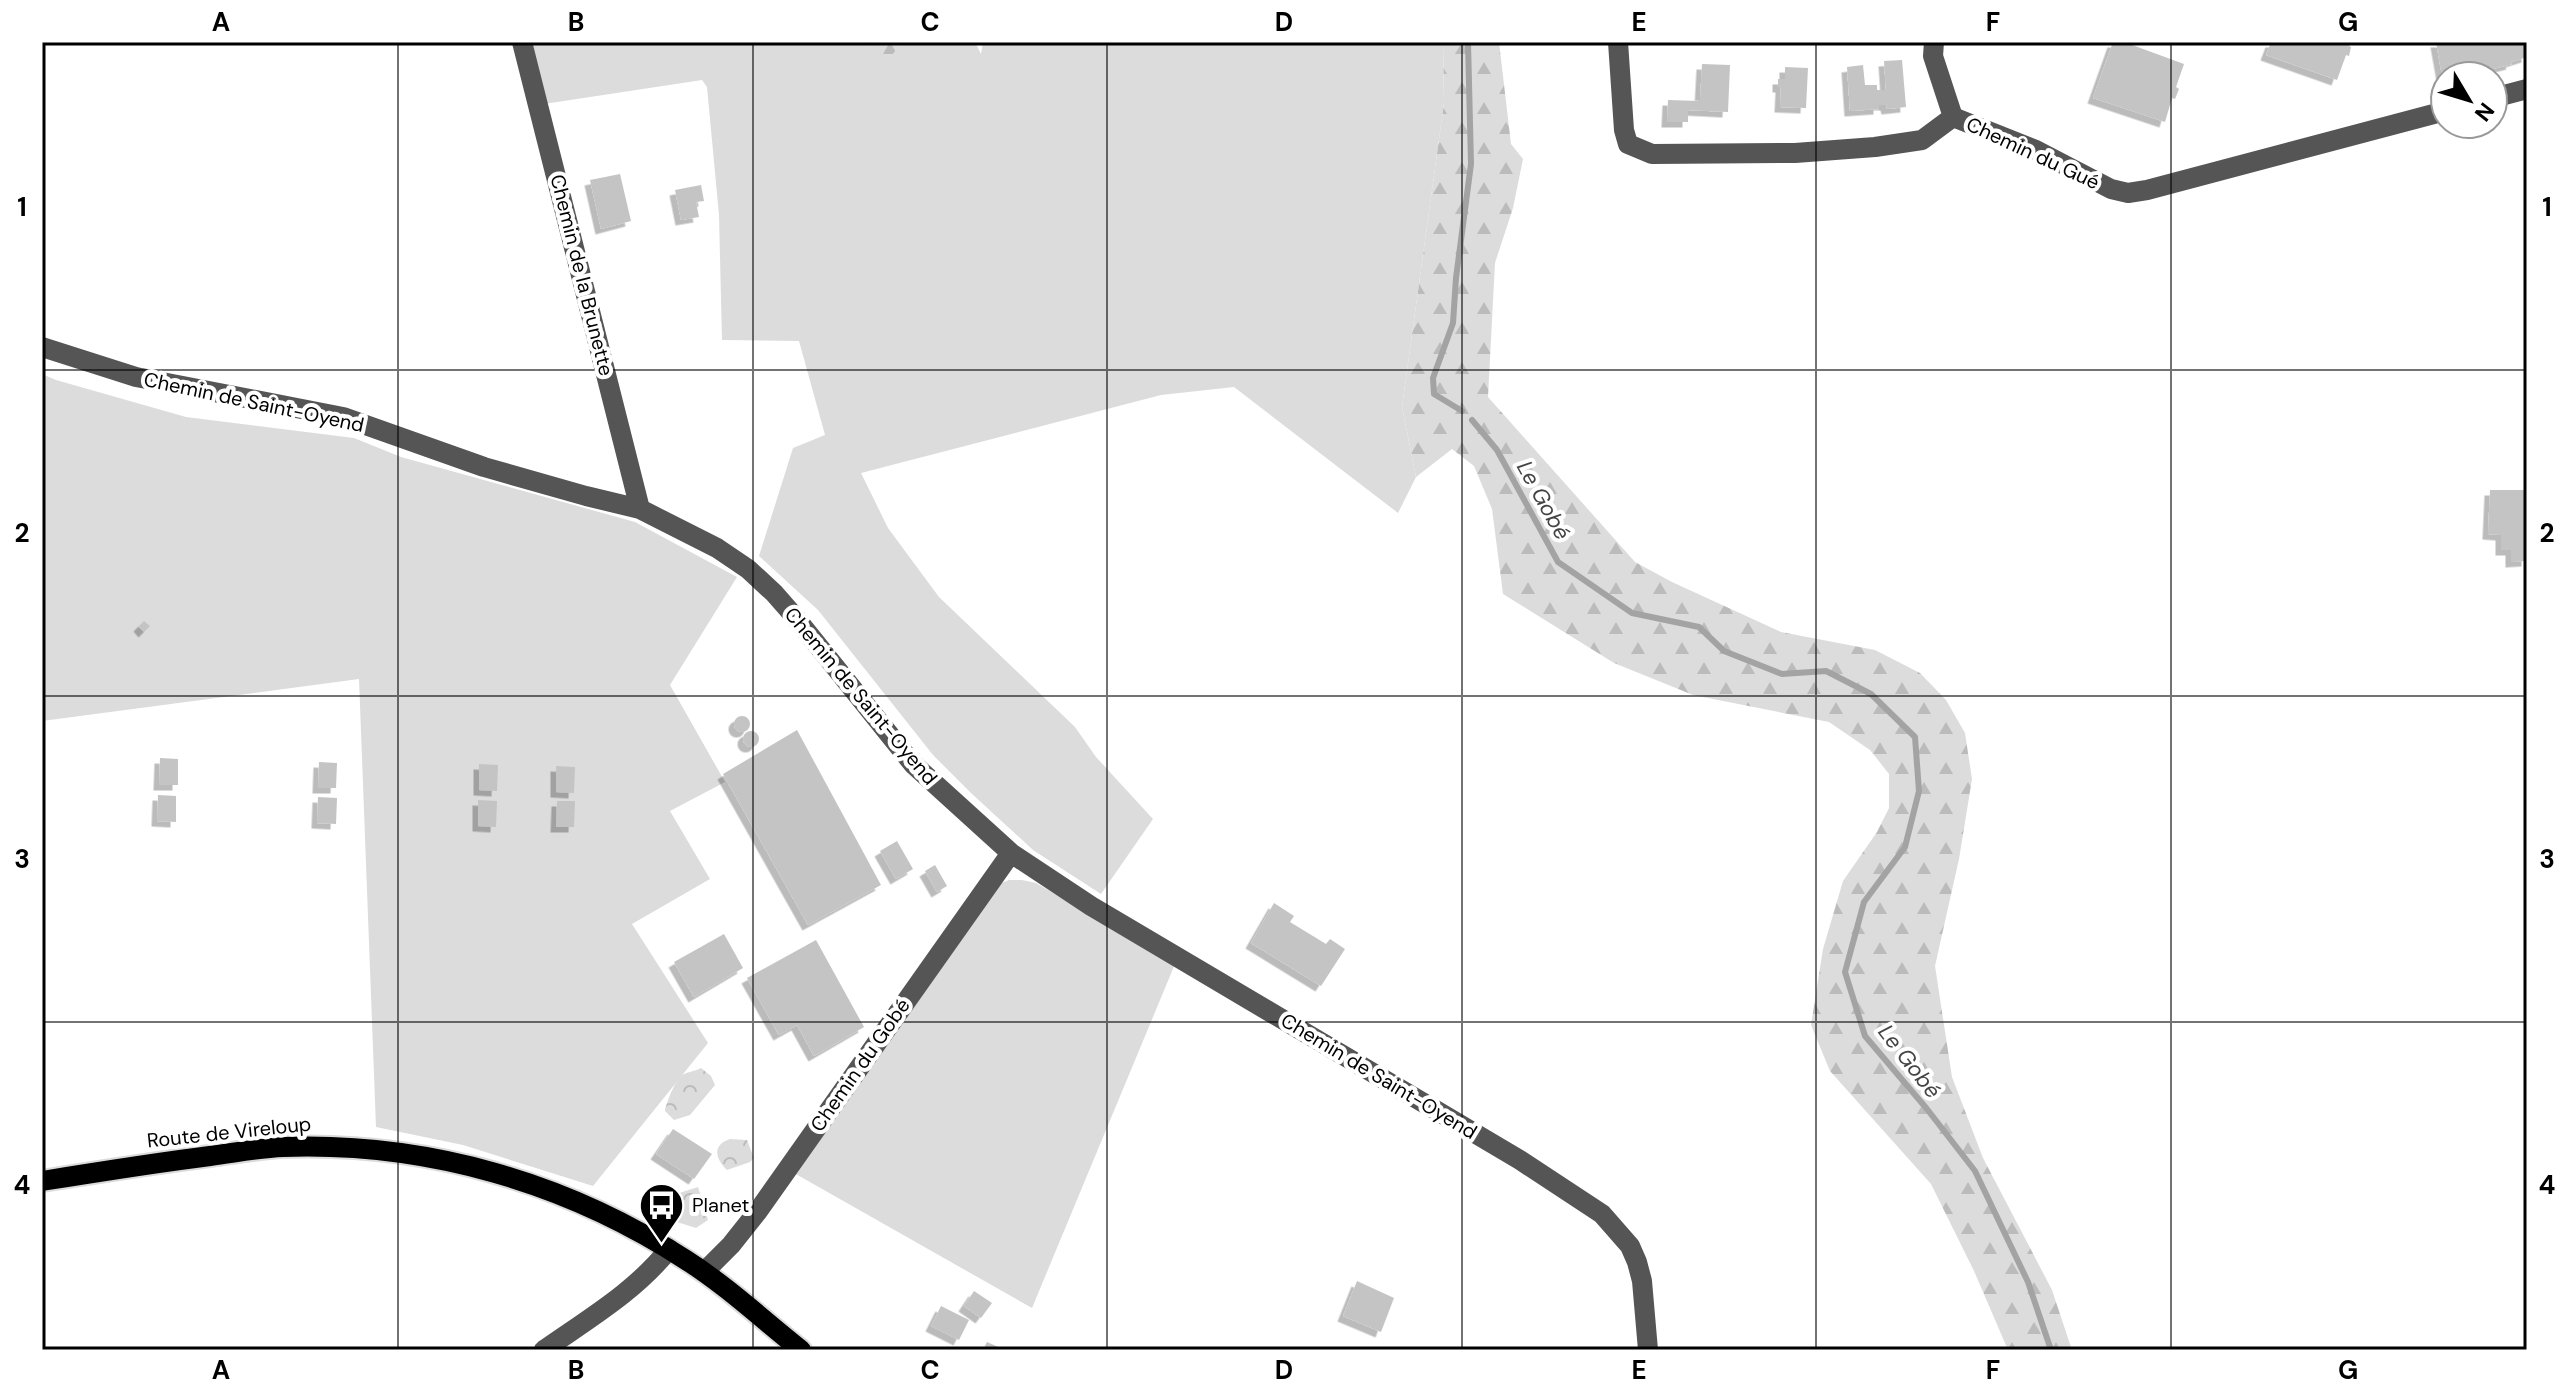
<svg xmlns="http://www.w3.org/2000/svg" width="2569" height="1392" font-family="'DM Sans',sans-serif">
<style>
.grass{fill:#dcdcdc}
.forest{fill:url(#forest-firs)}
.park{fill:url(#park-crowns)}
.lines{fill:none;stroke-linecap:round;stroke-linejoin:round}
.stream{stroke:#a3a3a3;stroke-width:6}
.building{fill:#c4c4c4;filter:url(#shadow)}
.major-casing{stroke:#dbdbdb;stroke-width:24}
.minor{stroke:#555;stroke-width:20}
.major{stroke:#000;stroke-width:20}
.grid{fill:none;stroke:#000;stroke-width:2;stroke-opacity:0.55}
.labels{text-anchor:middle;stroke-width:8;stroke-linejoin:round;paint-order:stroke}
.street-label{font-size:20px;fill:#000;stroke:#fff}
.poi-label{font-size:20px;fill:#000;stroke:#fff;text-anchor:start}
.water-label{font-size:22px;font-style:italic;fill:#444;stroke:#fff}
.neatline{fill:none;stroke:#000;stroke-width:3}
.grid-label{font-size:26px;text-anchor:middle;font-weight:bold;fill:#000}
</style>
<defs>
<pattern id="forest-firs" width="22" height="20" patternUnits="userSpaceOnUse" patternTransform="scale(2)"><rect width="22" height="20" fill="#dcdcdc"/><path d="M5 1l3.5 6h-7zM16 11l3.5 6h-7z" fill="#bbb"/></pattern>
<pattern id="park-crowns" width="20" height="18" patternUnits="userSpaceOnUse" patternTransform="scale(2)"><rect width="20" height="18" fill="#dcdcdc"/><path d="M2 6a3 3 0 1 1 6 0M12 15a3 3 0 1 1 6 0" fill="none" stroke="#bbb"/></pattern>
<filter id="shadow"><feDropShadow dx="-5.5" dy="5.5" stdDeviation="0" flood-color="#0004"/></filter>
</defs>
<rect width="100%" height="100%" fill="#fff"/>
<path class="grass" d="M528,42h337l2,8 31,-3 -2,-5h79l6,12 2,-12h460l1,61 -42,304 14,70 -18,36 -164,-126 -73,8 -300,78 27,55 51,69 136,130 21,30 57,62 -52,75 -68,-44 -62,-57 -38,-38 -115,-145 -59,-54 34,-108 32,-13 -26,-94 -77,-1 -3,-125 -12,-128 -5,-7 -158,24z
M42,374l14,6 130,37 168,21 47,19 234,65 102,55 -67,108 55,97 -55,29 40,68 -78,45 76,119 -115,143 -130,-41 -87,-18 -17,-448 -317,42z
M1009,880h13l14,3 139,81 -143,344 -238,-135 205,-289z"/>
<path class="forest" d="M865,42h31l2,5 -11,15 -20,-12z
M1443,42h56l12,102 12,15 -10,49 -18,55 -7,134 147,165 37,20 109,50 94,18 45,23 26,27 19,33 7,46 -13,80 -24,107 17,111 31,81 69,132 20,60h-64l-34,-79 -43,-87 -101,-113 -19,-46 12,-76 20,-68 34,-49 12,-24v-34l-19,-24 -41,-28 -136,-27 -79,-32 -111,-69 -11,-85 -18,-43 -22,-17 -36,28 -14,-70 42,-304z"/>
<path class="park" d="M701,1068l10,8 4,9 -25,30 -16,5 -9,-9c1,-8 11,-32 17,-36 5,-3 14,-4 19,-7z
M730,1139l17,1 7,18 -4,4 -23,8c-12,-12 -15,-25 3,-31z
M698,1187l10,33 -12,8 -19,-6 -4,-27z"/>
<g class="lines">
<path class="stream" d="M1462,411l-28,-17 -1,-16 20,-55 3,-45 15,-114 -3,-122
M1472,420l25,30 61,112 74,51 67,14 25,24 58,23 44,-3 45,23 44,43 4,54 -14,56 -41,55 -19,70 20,64 62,73 48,62 53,111 23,68"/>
</g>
<path class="building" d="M2113,42h11l60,22 -8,23 3,2 -4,10 -3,-1 -7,24 -72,-24z
M2271,42h80l-2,4 2,1 -2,9 -3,-1 -9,25 -71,-25z
M2436,42h91v15l-16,5 1,2 -46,12h-21l-1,11z
M1902,60l4,47 -19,2 -1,-4h-7v4l-29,2 -3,-44 16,-2 2,20h12v5h9l-2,-29z
M1702,64l28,1 -2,47 -40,-2v12h-21l1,-22 32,1z
M1785,67l23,1 -2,40 -26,-1 1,-20h-3v-8h7z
M620,174l11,47 -30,8 -11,-49z
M701,185l3,16 -8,1 3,15 -18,3 -6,-30z
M2490,490h37v71l-16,1v-12h-10v-15l-13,-1z
M144,621l6,5 -6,6 -5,-6z
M734 724a8 8 0 1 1 16 0a8 8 0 1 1-16 0Z
M797,730l84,155 -73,40 -85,-151z
M743 739a8 8 0 1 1 16 0a8 8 0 1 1-16 0Z
M160,758l18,1v26h-19z
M319,762l18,1 -1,25h-18z
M479,764l19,1 -1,26 -18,-1z
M556,766l19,1 -1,26 -18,-1z
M158,795l18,1v26l-19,-1z
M318,797l19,1 -1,26 -19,-1z
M478,800l19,1 -1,26 -18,-1z
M557,801h18l-1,26h-18z
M897,841l16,28 -17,10 -16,-28z
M935,865l12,21 -10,6 -12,-21z
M1274,903l20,13 -4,6 36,22 4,-5 15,10 -24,37 -70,-43z
M724,934l19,34 -49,29 -20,-35z
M816,940l48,87 -50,29 -17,-31 -18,10 -32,-57z
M673,1129l39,25 -18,25 -38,-25z
M1357,1281l37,17 -13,34 -38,-16z
M974,1291l18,12 -11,15 -17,-12z
M941,1306l28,14 -10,20 -28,-14z
M987,1342l18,8h-22z"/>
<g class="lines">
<defs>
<path id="major" d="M42,1181c56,-9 112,-18 168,-25 24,-3 49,-8 73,-9 143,-5 283,35 403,113 41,26 77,60 115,90"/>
</defs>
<use href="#major" class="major-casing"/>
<path class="minor" d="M522,42l118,467
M1618,42l6,88 4,14 24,10 143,-1 80,-6 47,-7 31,-23 83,33 75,39 17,4 19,-3 298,-79
M1934,42l-1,14 20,61
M2493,98l34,-9
M42,347l94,30 207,40 141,50 102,29 54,13 77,39 31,21 26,24 21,24 118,147 98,89 80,53 429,254 82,54 28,32 7,16 5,19 6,69
M704,1272l27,-27 27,-34 253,-358
M544,1350c44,-31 92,-59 125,-101"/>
<use href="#major" class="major"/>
</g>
<path class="grid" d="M398,42v1308M753,42v1308M1107,42v1308M1462,42v1308M1816,42v1308M2171,42v1308M42,370h2485M42,696h2485M42,1022h2485"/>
<defs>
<symbol id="bus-pin" viewBox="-11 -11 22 30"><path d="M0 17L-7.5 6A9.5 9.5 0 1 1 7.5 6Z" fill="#000" stroke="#fff"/><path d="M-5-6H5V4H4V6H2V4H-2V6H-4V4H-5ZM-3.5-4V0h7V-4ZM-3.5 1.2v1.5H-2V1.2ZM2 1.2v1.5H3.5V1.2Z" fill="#fff"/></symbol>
</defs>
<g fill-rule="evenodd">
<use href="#bus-pin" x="636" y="1180" width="51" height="69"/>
</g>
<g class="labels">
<g class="street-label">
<text transform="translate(2033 153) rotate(25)" y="7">Chemin du Gué</text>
<text transform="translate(582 275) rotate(76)" y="7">Chemin de la Brunette</text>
<text transform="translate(254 402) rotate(12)" y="7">Chemin de Saint-Oyend</text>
<text transform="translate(861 696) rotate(50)" y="7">Chemin de Saint-Oyend</text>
<text transform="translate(860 1065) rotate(-55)" y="7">Chemin du Gobé</text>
<text transform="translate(1379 1076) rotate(31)" y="7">Chemin de Saint-Oyend</text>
<text transform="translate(229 1132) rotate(-6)" y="7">Route de Vireloup</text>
</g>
<g class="poi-label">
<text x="692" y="1212">Planet</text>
</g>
<g class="water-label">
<text transform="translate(1544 500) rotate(61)" y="8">Le Gobé</text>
<text transform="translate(1910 1061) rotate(52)" y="8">Le Gobé</text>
</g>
</g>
<rect width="2569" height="1392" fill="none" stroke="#ffffff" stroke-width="88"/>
<g transform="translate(2469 100) rotate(128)"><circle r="38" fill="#ffffff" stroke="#999999" stroke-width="2"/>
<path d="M0-6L14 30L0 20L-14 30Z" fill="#000000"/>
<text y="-12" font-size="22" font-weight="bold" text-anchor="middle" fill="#000000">N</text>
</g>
<rect x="44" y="44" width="2481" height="1304" class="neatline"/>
<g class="grid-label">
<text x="221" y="31">A</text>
<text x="576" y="31">B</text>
<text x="930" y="31">C</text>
<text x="1284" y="31">D</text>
<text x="1639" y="31">E</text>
<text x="1993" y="31">F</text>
<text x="2348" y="31">G</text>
<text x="22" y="216">1</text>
<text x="2547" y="216">1</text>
<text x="22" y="542">2</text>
<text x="2547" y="542">2</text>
<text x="22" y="868">3</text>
<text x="2547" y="868">3</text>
<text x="22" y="1194">4</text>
<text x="2547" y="1194">4</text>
<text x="221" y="1379">A</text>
<text x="576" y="1379">B</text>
<text x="930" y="1379">C</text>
<text x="1284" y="1379">D</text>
<text x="1639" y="1379">E</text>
<text x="1993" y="1379">F</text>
<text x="2348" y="1379">G</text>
</g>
</svg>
